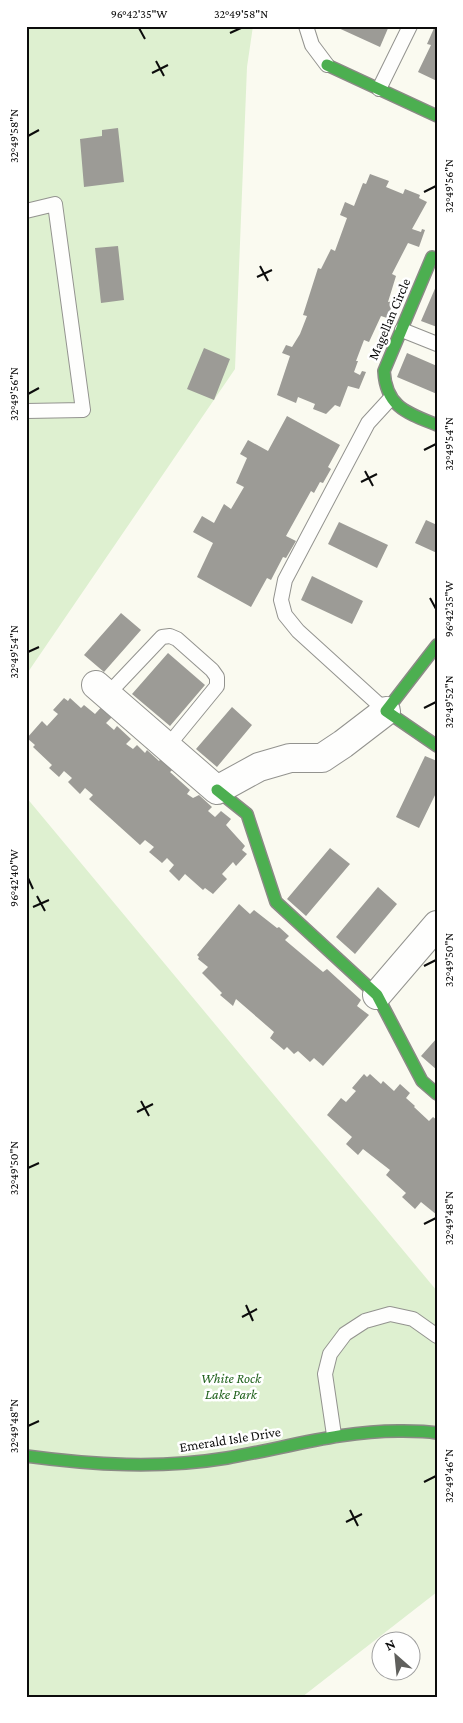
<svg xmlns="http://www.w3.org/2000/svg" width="463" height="1723" font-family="'Crimson Pro',serif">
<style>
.green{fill:#def0d0}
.building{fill:#9c9b96}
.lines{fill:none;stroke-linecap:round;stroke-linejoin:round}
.lane-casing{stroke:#93938f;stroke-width:16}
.street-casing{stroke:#93938f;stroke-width:30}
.fast-casing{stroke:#8a8a85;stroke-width:14}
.lane{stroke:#fefefd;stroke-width:14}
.street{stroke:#fefefd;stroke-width:28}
.fast{stroke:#4caf50;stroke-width:11}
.ticks{fill:none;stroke:#0c0c0c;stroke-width:2}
.labels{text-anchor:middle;stroke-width:5;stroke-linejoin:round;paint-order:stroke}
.street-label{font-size:14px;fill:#0c0c0c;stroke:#fff}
.park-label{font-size:14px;font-style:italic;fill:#21621d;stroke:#fff}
.neatline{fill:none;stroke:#0c0c0c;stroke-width:2}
.ticks-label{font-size:12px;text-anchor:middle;fill:#0c0c0c}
</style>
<rect width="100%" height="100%" fill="#fafaf0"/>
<path class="green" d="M26,26h227l-6,41 -12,302 -209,306z
M26,797l411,494v301l-135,105h-276z"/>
<path class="building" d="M334,26h55l-9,21z
M435,26h2v55l-19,-9 13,-27 -4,-1z
M118,128l6,54 -40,5 -4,-48 22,-3v-6z
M370,174l19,7 -3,6 17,7 2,-5 15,6 -1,3 8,4 -15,27 9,3 1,-3 3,1 -6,17 -11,-4 -16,31 4,2 -8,26 6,-1 -7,17 -6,-2 -12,26 -5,-2 -8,21h2l-4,11 6,3 2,-4 4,1 -7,17 -11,-3 -8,21 -5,-2 -9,9 -13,-5 2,-5 -17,-7 -2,6 -19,-8 13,-39 -8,-3 4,-8 6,2 8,-13 7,-18 -4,-1 15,-47 3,1 10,-20 4,2 12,-33 -7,-3 5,-13 9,4 9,-23 3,1z
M118,246l6,54 -23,3 -6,-55z
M437,284v43l-16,-6z
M204,348l26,11 -16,41 -27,-11z
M407,353l30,13v28l-40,-17z
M287,416l53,29 -12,22 3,2 -8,14 -3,-1 -6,11 -3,-2 -25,45 10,5 -10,17 -3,-1 -12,23 -4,-2 -16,29 -54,-30 16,-34 -20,-11 9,-16 12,7 10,-19 7,5 13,-22 -8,-4 11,-25 -7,-4 8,-14 20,11z
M426,520l11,5v28l-22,-10z
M339,522l49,23 -11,23 -49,-24z
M312,576l51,25 -11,23 -51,-24z
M121,613l20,17 -37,42 -20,-17z
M168,653l37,32 -35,41 -38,-32z
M64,698l4,3 2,-3 11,10 3,-3 11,9 11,-12 7,14 -7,7 8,7 3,-4 14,13 -5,5 7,5 4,-4 8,8 2,-3 12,11 5,-6 13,11 -7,6 20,18 -3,4 6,4 6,-3 13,12 -4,4 7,6 6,-6 10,8 -5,6 19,21 -3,4 5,4 -11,12 -3,-4 -11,12 5,5 -14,15 -8,-6 -2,2 -18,-16 -6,7 -10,-10 5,-6 -7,-7 -5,5 -13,-11 5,-5 -9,-7 -5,5 -51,-46 4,-4 -8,-7 -5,6 -12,-12 4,-4 -8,-7 -5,6 -10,-9 3,-3 -19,-18 2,-2 -8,-7 15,-17 5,5 11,-12 -5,-4z
M232,707l20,18 -35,42 -21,-18z
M425,756l12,5v30l-18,37 -23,-11z
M330,848l20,16 -44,52 -19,-17z
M378,887l19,17 -42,50 -19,-17z
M239,904l11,10 4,-4 23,18 2,-1 10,9 -4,4 38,32 4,-3 34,31 -4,6 12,9 -46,51 -9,-8 -4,4 -12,-11 -4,3 -7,-7 -3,3 -14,-12 4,-6 -38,-33 -3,7 -13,-11 2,-2 -20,-20 6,-6 -10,-8 1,-2 -2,-2z
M437,1038v32l-16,-14z
M364,1074l3,3 3,-3 11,10 2,-3 11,10 6,-7 10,9 -4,5 9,8 -1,1 15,14 4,-4 4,3v95l-16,-13 -6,7 -13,-12 4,-4 -20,-18 4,-5 -27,-21 -5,6 -12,-11 6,-7 -25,-22 14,-17 5,4 10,-11 -4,-3z"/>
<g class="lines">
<defs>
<path id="lane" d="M306,26l6,19 15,20
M379,89l31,-63
M26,211l29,-7 28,206 -57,1
M402,330l35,14
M107,695l55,-58 8,-1 7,3 35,31 5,7v9l-50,61
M386,711l-88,-80 -13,-16 -4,-15 4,-20 83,-157 22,-24
M334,1435l-9,-61 5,-20 15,-20 20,-13 25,-7 23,5 24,17"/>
<path id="street" d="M96,685l121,105 42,-23 31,-9h32l21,-14 43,-33
M377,995l60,-70"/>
<path id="fast" d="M327,65l110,51
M432,257l-48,114c2,36 23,42 53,54
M437,645l-51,66 51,35
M217,790l30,24 29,88 101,93 45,86 15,13
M26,1456c67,9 134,13 201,2 59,-10 115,-28 176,-27 11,0 23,0 34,2"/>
</defs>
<use href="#lane" class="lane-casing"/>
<use href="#street" class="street-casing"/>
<use href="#fast" class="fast-casing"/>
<use href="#lane" class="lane"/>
<use href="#street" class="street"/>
<use href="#fast" class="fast"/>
</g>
<path class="ticks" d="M139,28l6,11M230,33l11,-5M156,61l8,15M152,73l16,-8M28,136l11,-6M424,192l12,-6M260,266l8,15M257,277l15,-7M28,394l11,-6M424,450l12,-6M365,471l8,15M361,482l16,-8M430,598l6,11M28,652l11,-5M424,708l12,-6M28,878l5,11M37,896l8,15M33,907l16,-7M424,966l12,-6M141,1101l8,15M137,1112l16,-8M28,1168l11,-5M424,1224l12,-6M246,1305l7,16M242,1317l15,-8M28,1426l11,-5M424,1482l12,-6M350,1510l8,16M346,1522l16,-8"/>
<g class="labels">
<g class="street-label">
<text transform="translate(389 319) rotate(-67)" y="5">Magellan Circle</text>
<text transform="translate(230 1439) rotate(-9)" y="5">Emerald Isle Drive</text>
</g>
<g class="park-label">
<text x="231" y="1383">White Rock<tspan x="231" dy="16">Lake Park</tspan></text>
</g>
</g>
<rect width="463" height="1723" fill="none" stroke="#ffffff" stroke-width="55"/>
<g transform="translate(396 1656) rotate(333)"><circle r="24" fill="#ffffff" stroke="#9e9e9e"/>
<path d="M0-4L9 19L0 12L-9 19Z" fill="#5f5f5c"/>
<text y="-8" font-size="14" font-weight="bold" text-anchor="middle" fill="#0c0c0c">N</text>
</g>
<rect x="28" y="28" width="408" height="1668" class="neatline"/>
<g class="ticks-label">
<text x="139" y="18">96°42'35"W</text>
<text x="241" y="18">32°49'58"N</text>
<text transform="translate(14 136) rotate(-90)" y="4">32°49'58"N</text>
<text transform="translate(449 186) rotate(-90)" y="4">32°49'56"N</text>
<text transform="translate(14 394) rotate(-90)" y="4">32°49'56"N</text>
<text transform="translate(449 444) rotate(-90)" y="4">32°49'54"N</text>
<text transform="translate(449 609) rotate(-90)" y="4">96°42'35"W</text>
<text transform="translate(14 652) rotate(-90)" y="4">32°49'54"N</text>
<text transform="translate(449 702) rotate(-90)" y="4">32°49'52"N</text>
<text transform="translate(14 878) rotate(-90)" y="4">96°42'40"W</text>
<text transform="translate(449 960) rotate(-90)" y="4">32°49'50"N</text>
<text transform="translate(14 1168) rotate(-90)" y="4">32°49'50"N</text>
<text transform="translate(449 1218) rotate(-90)" y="4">32°49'48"N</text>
<text transform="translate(14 1426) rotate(-90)" y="4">32°49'48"N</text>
<text transform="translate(449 1476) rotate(-90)" y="4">32°49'46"N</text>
</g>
</svg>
